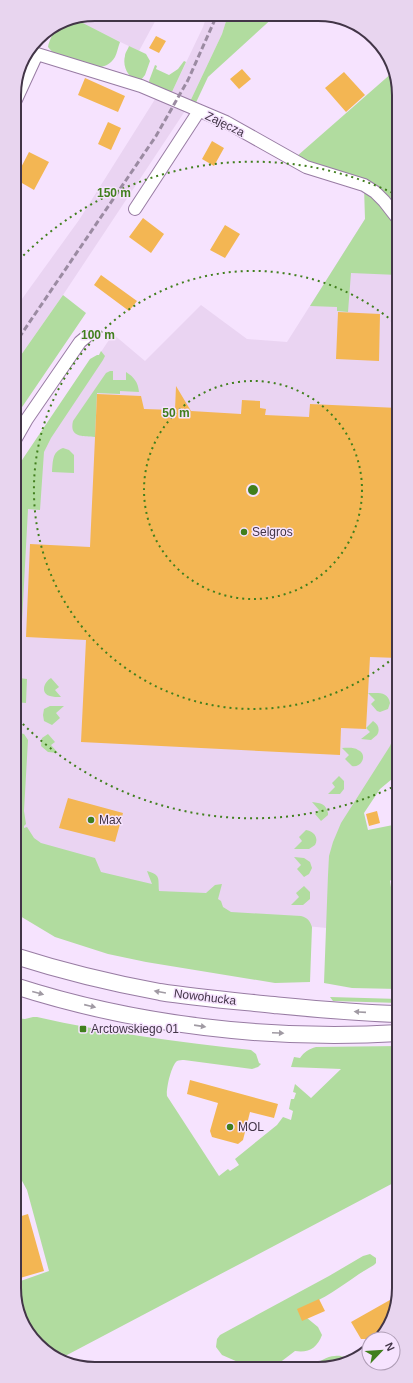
<svg xmlns="http://www.w3.org/2000/svg" width="413" height="1383" font-family="Helvetica,sans-serif">
<style>
.built{fill:#ead4f2}
.green{fill:#b1dc9f}
.building{fill:#f3b653}
.lines{fill:none;stroke-linecap:round;stroke-linejoin:round}
.minor-casing{stroke:#987ca3;stroke-width:14}
.secondary-casing{stroke:#987ca3;stroke-width:18}
.minor{stroke:#fff;stroke-width:12}
.secondary{stroke:#fff;stroke-width:16}
.rail{stroke:#9b8ba2;stroke-width:3;stroke-dasharray:6 3;stroke-linecap:butt}
.oneway{fill:#a09aa3}
.ring{fill:none;stroke:#417f1d;stroke-width:2;stroke-dasharray:2 4}
.poi-dot{fill:#417f1d;stroke:#f6e3fe;stroke-width:1.5}
.labels{text-anchor:middle;stroke-width:3;stroke-linejoin:round;paint-order:stroke}
.street-label{font-size:12px;fill:#423547;stroke:#f6e3fe}
.poi-label{font-size:12px;fill:#423547;stroke:#f6e3fe;text-anchor:start}
.rim{fill:none;stroke:#423547;stroke-width:2}
.centre{fill:#417f1d;stroke:#f6e3fe;stroke-width:2}
.ring-label{font-size:12px;text-anchor:middle;font-weight:bold;fill:#417f1d;stroke:#f6e3fe;stroke-width:3;stroke-linejoin:round;paint-order:stroke}
</style>
<rect width="100%" height="100%" fill="#f6e3fe"/>
<path class="built" d="M95,14h64l-20,37 -66,-32z
M207,15h21l-6,19 -35,74 -124,187 -49,70v-55l65,-90 78,-124 14,-2 32,-67z
M365,219l33,47v476l-4,10 -50,77 -7,100 -114,-11 -208,-47v-308l12,-101 86,-128 32,27 56,-56 46,34 40,3z"/>
<path class="green" d="M228,15h48l-68,62 -16,34 -5,-3 35,-74z
M73,18l47,24c-2,5 -3,11 -5,15 -12,21 -43,4 -60,-2l-7,-8c1,-7 7,-18 12,-24 3,-3 9,-4 13,-5z
M129,46l17,8 4,7 -5,14 -4,5c-12,1 -19,-13 -16,-24 0,-3 3,-7 4,-10z
M184,61l2,1 -15,32 -21,-10 -1,-3 6,-16 2,1 -1,3 13,6 9,-6z
M393,72l4,8 1,131 -13,-15 -89,-39z
M364,187l34,34v54l-47,-2 -3,39 -11,-1v-4l-27,-1 55,-87z
M63,295l23,18 -68,100 -3,8 -1,-56z
M101,351l4,5 -2,4 -52,78 -7,14 -4,58 -12,-1 -9,169 8,1 -1,24 -11,-1v-219l4,-18 5,-8 66,-98 7,-4h2z
M110,371h3v9h13v-8c8,5 12,10 13,20l-19,-1v3l-23,-1 -2,44c-12,-1 -26,1 -22,-16l33,-48z
M63,448l6,2 5,5v18l-22,-1c1,-11 0,-20 11,-24z
M51,678l8,9 -4,3 6,7c-4,0 -8,0 -11,-1 -10,-3 -6,-14 1,-18z
M368,693c10,0 20,-2 22,10l-2,6 -8,3 -3,-1 -6,-7 4,-4z
M50,706h14l-8,7 4,5 -8,7 -8,-4 -1,-6 1,-6z
M373,721c6,4 7,9 4,14l-6,5 -10,-1 9,-7 -4,-4z
M398,726v48l-18,15 -16,24 4,17 30,-6v48l-8,9 8,51v57l-46,-1 -28,-5 4,-108 1,-19 4,-14 8,-19 49,-77z
M15,732l9,2 4,6 -4,71 2,13 -2,2v2l3,-1 7,11 7,5 54,15 6,14 51,12 -5,-13c14,4 11,7 12,20l47,2 9,-8 7,-1 -4,15 3,2 2,6 8,5 70,4c7,2 9,5 11,11l-2,55 -35,1 -129,-21 -38,-8 -53,-17 -40,-24z
M48,734l7,8 -4,3 7,8 -10,-1 -7,-6 1,-8z
M342,748c5,0 12,-1 16,2 10,4 4,18 -6,16l-7,-7 4,-4z
M339,776l5,5v8l-4,5h-12l7,-7 -3,-4z
M312,802c9,1 14,2 16,11v2l-7,6 -6,-7 4,-4z
M306,830c8,1 13,8 9,15l-6,4h-15l8,-8 -3,-4z
M294,857l10,1 6,4 2,6 -3,6 -5,3 -7,-8 4,-4z
M304,886l6,6v7l-7,6h-12l8,-8 -3,-4z
M330,997l69,2v4l-66,-2z
M33,1017h4c70,16 142,25 214,33l5,4 3,9 2,1 -3,3 -6,2 -68,-9c-2,0 -5,0 -7,1 -6,5 -11,28 -10,35l52,80 9,-7 2,2 9,-6 -4,-6 42,-34 6,-8 8,3 2,-9 -4,-2 2,-10h3l2,-6 -3,-1 2,-8 16,14 30,-29 -50,-2 3,-10 6,1c4,-6 9,-9 16,-11l83,-1v134l-332,175 -12,-1 -13,-7 -9,-11 -17,-33 -1,-20 34,-12 -22,-81 -12,-22v-150l10,1z
M370,1254l6,4v5l-2,2c-22,12 -40,29 -64,39l-3,14 11,9 4,8c-5,13 -13,18 -27,16l-21,16h-29l-7,-5 -16,-7 -6,-8 1,-8 3,-4 109,-59 34,-20z
M350,1354l5,1 -22,12h-21c6,-5 15,-11 23,-11 8,-1 6,3 15,-2z"/>
<path class="building" d="M156,36l10,5 -7,12 -10,-5z
M242,69l9,10 -12,10 -9,-10z
M344,72l21,23 -19,17 -21,-24z
M85,78l40,18 -7,16 -40,-17z
M108,122l13,6 -10,22 -13,-6z
M212,141l12,7 -10,18 -12,-7z
M29,152l20,10 -15,28 -19,-11z
M143,218l21,16 -13,19 -22,-16z
M225,225l15,9 -15,24 -15,-8z
M101,275l36,26 -8,10 -35,-26z
M338,312l42,2 -1,47 -43,-2z
M176,386l15,25 50,3 1,-14 18,1v7l6,1 -1,6 44,2 1,-13 88,4v250l-28,-1 -4,72 -25,-1 -1,27 -259,-13 5,-102 -60,-3 4,-93 60,3 7,-153 44,2 3,13 31,1z
M68,798l55,15 -8,29 -56,-14z
M377,811l3,12 -11,3 -3,-12z
M190,1080l88,24 -4,14 -24,-6 -7,28 -5,4 -26,-7 -2,-6 8,-28 -31,-9z
M28,1214l16,57 -24,7 -5,-17v-43z
M397,1296l-17,43h-19l-10,-17z
M319,1299l6,12 -23,10 -5,-12z"/>
<g class="lines">
<defs>
<path id="minor" d="M14,104l23,-50 104,32 85,36 80,45 58,18 11,7 9,9 14,18
M135,209l64,-98
M15,440l12,-21 53,-77 6,-5"/>
<path id="secondary" d="M15,956c47,15 96,27 145,36 38,6 76,9 114,13 42,4 83,8 125,9
M15,986c121,39 257,55 384,47"/>
</defs>
<use href="#minor" class="minor-casing"/>
<use href="#secondary" class="secondary-casing"/>
<use href="#minor" class="minor"/>
<use href="#secondary" class="secondary"/>
<path class="rail" d="M14,345l142,-209 32,-56 29,-65"/>
</g>
<defs><path id="oneway-solid" d="M-6-.8H1V-3.2L6.5 0L1 3.2V.8H-6Z"/></defs>
<g class="oneway">
<use href="#oneway-solid" transform="translate(160 992) rotate(-170)"/>
<use href="#oneway-solid" transform="translate(38 993) rotate(15)"/>
<use href="#oneway-solid" transform="translate(90 1006) rotate(13)"/>
<use href="#oneway-solid" transform="translate(360 1012) rotate(-176)"/>
<use href="#oneway-solid" transform="translate(200 1026) rotate(8)"/>
<use href="#oneway-solid" transform="translate(278 1033) rotate(3)"/>
</g>
<g class="ring">
<circle cx="253" cy="490" r="109"/>
<path d="M398 654A219 219 0 1 1 397 325"/>
<path d="M397 785A328 328 0 0 1 15 716M15 264A328 328 0 0 1 397 195"/>
</g>
<g class="poi-dot">
<circle cx="244" cy="532" r="4"/>
<circle cx="91" cy="820" r="4"/>
<rect x="79" y="1025" width="8" height="8" rx="2"/>
<circle cx="230" cy="1127" r="4"/>
</g>
<g class="labels">
<g class="street-label">
<text transform="translate(225 124) rotate(26)" y="4">Zajęcza</text>
<text transform="translate(205 997) rotate(7)" y="4">Nowohucka</text>
</g>
<g class="poi-label">
<text x="252" y="536">Selgros</text>
<text x="99" y="824">Max</text>
<text x="91" y="1033">Arctowskiego 01</text>
<text x="238" y="1131">MOL</text>
</g>
</g>
<path d="M0 0H413V1383H0ZM95 21H318A74 74 0 0 1 392 95V1288A74 74 0 0 1 318 1362H95A74 74 0 0 1 21 1288V95A74 74 0 0 1 95 21Z" fill="#e8d5ef" fill-rule="evenodd"/>
<path class="rim" d="M95 21H318A74 74 0 0 1 392 95V1288A74 74 0 0 1 318 1362H95A74 74 0 0 1 21 1288V95A74 74 0 0 1 95 21Z"/>
<circle cx="253" cy="490" r="6" class="centre"/>
<g class="ring-label">
<text x="114" y="197">150 m</text>
<text x="98" y="339">100 m</text>
<text x="176" y="417">50 m</text>
</g>
<g transform="translate(381 1351) rotate(65)"><circle r="19" fill="#f6e3fe" stroke="#ae9db5"/>
<path d="M0-3L7 15L0 10L-7 15Z" fill="#417f1d"/>
<text y="-6" font-size="11" font-weight="bold" text-anchor="middle" fill="#423547">N</text>
</g>
</svg>
